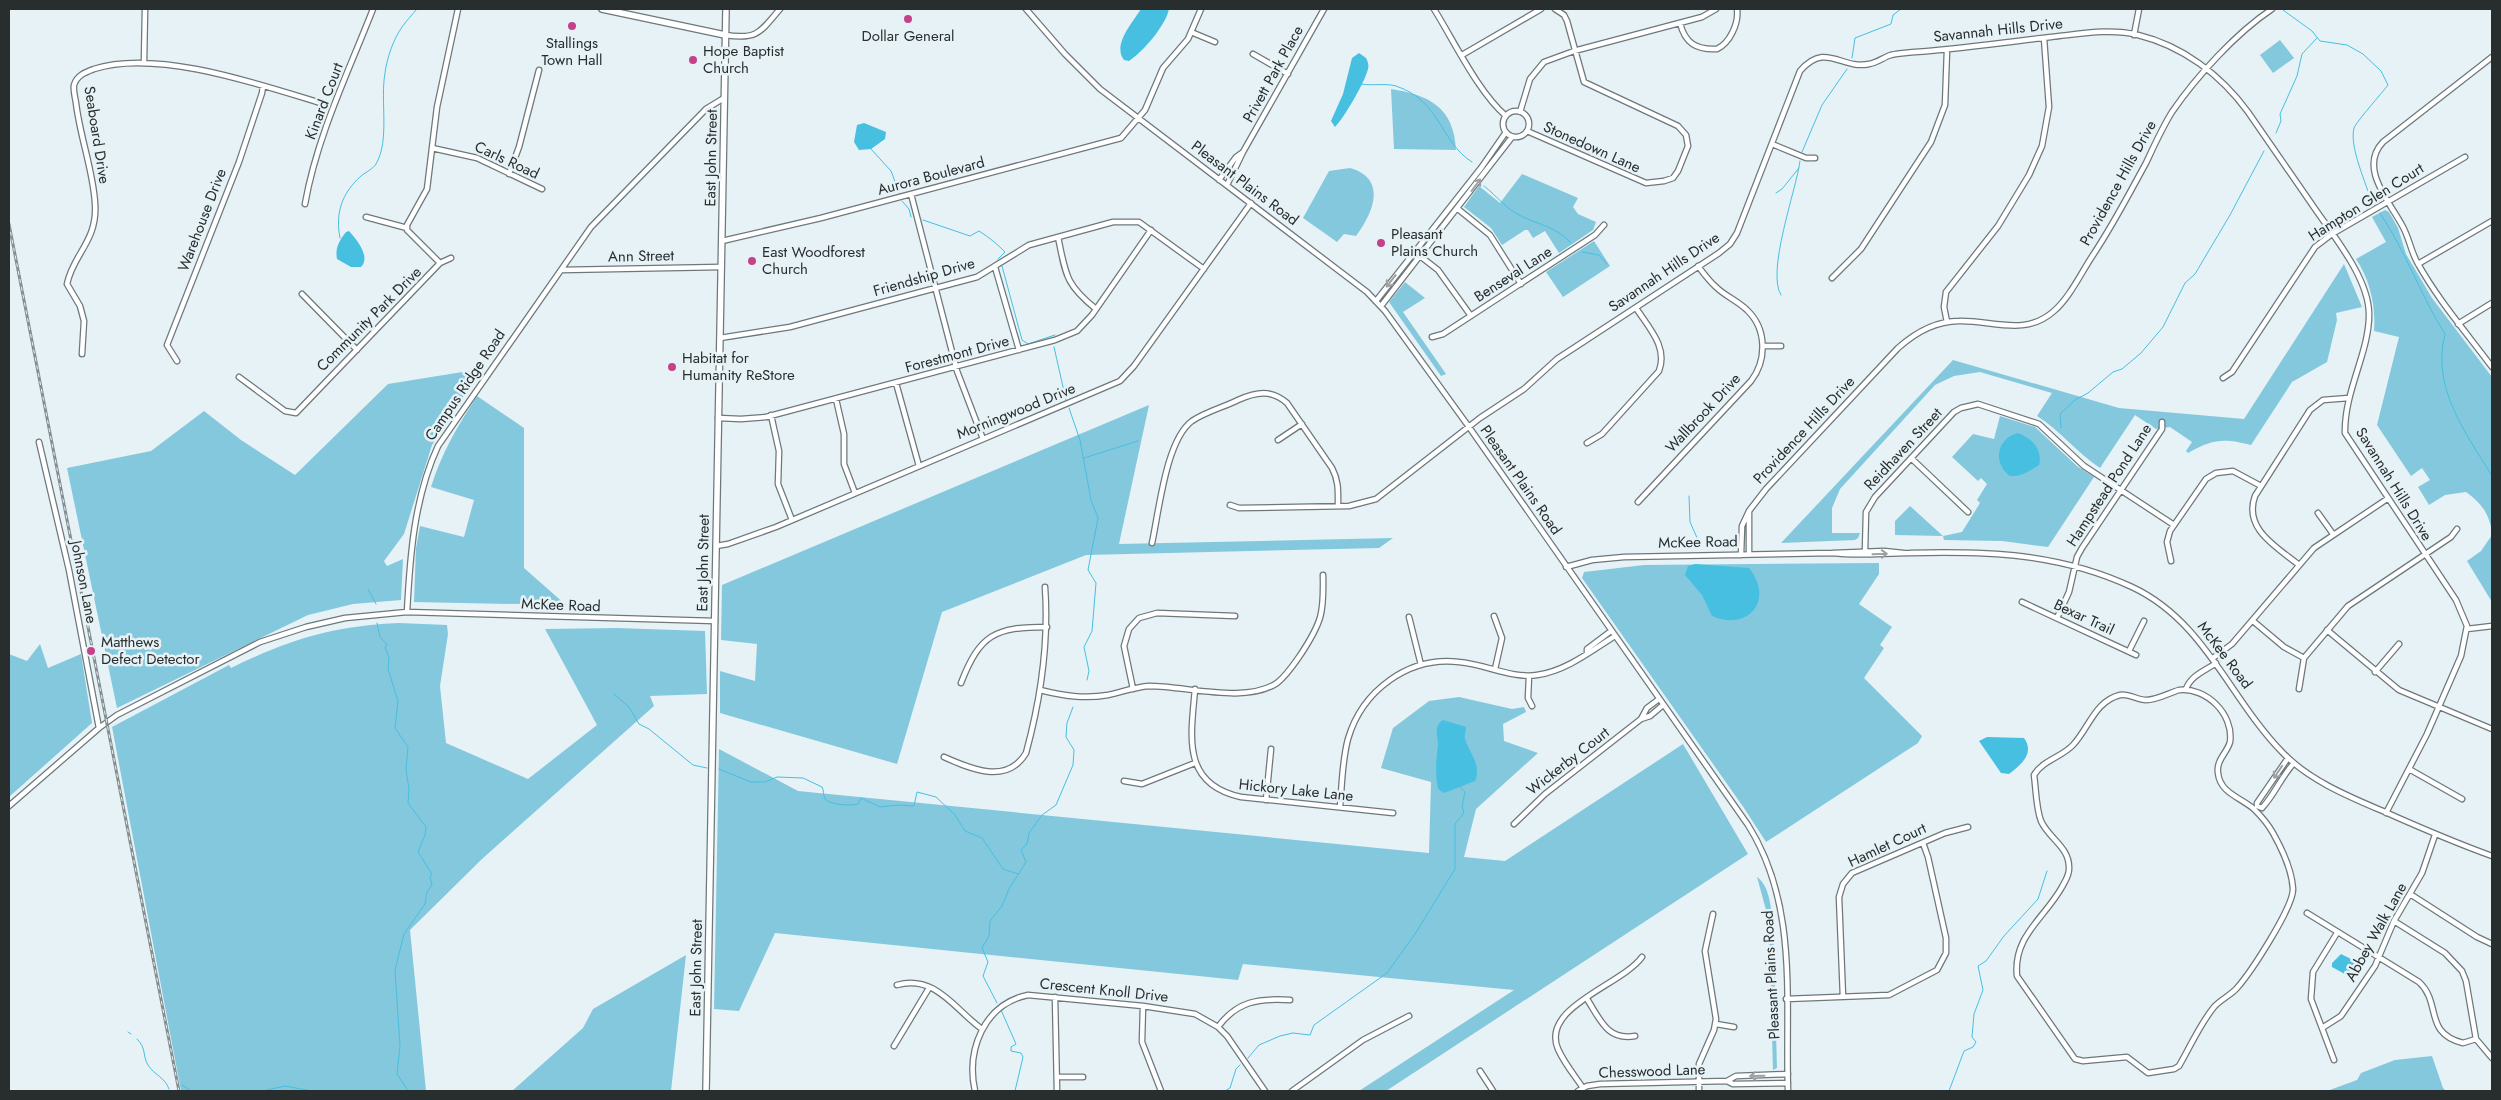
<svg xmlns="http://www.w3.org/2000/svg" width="2501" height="1100" font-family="Jost,sans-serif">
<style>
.green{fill:#84c8de}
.water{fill:#47bfe1}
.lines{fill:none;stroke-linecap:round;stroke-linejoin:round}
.stream{stroke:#47bfe1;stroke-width:1}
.minor-casing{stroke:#6d787b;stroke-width:7}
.major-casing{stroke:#6d787b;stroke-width:8}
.minor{stroke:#fff;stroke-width:4.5}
.major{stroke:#fff;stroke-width:5.5}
.rail-casing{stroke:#858d90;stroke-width:3}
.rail{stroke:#e6f2f6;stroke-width:1;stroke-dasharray:4;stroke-linecap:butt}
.oneway{stroke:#9ea0a1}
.poi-dot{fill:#c54288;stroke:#e6f2f6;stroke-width:2}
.labels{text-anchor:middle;stroke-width:5;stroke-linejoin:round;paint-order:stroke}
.street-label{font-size:15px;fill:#282d2e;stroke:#e6f2f6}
.poi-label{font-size:15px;fill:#282d2e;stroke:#e6f2f6;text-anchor:start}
</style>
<rect width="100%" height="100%" fill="#e6f2f6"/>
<path class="green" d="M2280,40l14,18 -21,15 -13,-18z
M1391,89c38,6 63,18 65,61l-62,-1z
M1350,168c38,11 23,45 6,68l-12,-2 -7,8 -34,-24 26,-47z
M1522,174l56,24 -5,9 5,7 18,8 -3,8 -34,23 -14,-22 -12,7 -5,-8h-3l-23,15 -11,-17 -27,-21 15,-21 21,17z
M2385,210l4,2 9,16 8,26 26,44 60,79v154c-4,-19 -10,-27 -26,-39l-21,3 -16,10 -11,-18 12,-7 -8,-12 -11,8 -34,-51 22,-88 -25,-6c2,-25 -4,-51 -18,-72l30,-17 -14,-25z
M1594,241l16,25 -47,31 -17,-25z
M2344,264l18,43 -26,6 1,7 -10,42 -35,20 -41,63c-28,-7 -38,-6 -63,8l-2,-2 6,-9 -22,-15 -14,2 -21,-14 -35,53c-23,-15 -40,-38 -63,-52l15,-23 -72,-21 -26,4 -19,9 -95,104 -8,19v25h28l-2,5 -3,2 -74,3 172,-183 166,48 125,11z
M1405,282l20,16 -22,14 43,62 -5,2 -52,-74z
M481,369l-49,76 -28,89 -20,27 3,5 16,-7 -2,41 -48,4 -45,11 -191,93 -50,-240 84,-17 53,-40 37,29 54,35 93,-91z
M477,396l47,32v140l42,37 -152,-3 2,-54 4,-22 44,11 10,-37 -43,-13c11,-35 26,-60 46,-91z
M1149,405l-30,139 274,-6 -14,10 -293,7 -144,57 -45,152 -177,-51v-42l35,10 2,-37 -36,-4 1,-55z
M2000,416l35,11 42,39 17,11 -46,70 -46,-6 -58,-1 -1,-4 -48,-1v-14l15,-15 33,30 19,-4 18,-29 -3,-3 10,-16 -6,-6 -3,3 -26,-24 21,-23 21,5z
M2492,535v67l-25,-41 14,-10z
M1879,563v11l-20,30 33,23 -12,18 4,3 -20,30 58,58 -4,7 -152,99 -22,-34 -162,-230 2,-6 60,-7z
M399,623l48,2 1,9 -8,52 6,57 82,36 69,-54 -52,-96 72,-1 88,3 2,63 -57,2 4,10 -172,153 -72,71 16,161h-245l-69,-364 117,-62 2,3c59,-29 102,-42 168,-45z
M40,644l8,24 33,-14 11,69 -83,74v-143l18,7z
M1459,697l53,12 12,-2 2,5 -23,12 1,17 34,12 -62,56 -12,48 41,4 178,-117 65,110 -362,237h-27l155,-101 -271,-26 -5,16 -463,-47 -36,78 -25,-2 5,-260 79,42 631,62 2,-71 -50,-14 12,-40 36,-27z
M1757,877c13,9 14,32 16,47l4,144 -4,2 -4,-138 -3,-22z
M686,955l-15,136h-159l71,-63 10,-19z
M2432,1056l11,32 3,3h-119l30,-11 4,-7 34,-13z"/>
<path class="water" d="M1141,9h28c-3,16 -26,43 -40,52l-5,-1c-12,-15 9,-38 17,-51z
M1359,53l7,5c2,4 3,7 2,11 -3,13 -24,49 -33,58l-4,-6 12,-27 9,-36z
M864,123l22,9 -1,7 -14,10 -12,1 -5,-8 3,-17z
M349,231c8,9 22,26 12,36h-10l-14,-8c-2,-11 2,-18 9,-27z
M2018,433c14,5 25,17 21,32 -9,6 -18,12 -29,11 -18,-13 -13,-38 8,-43z
M1695,564l54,4c26,32 -1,64 -37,48l-10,-21 -17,-20 3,-9z
M1443,720l23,7c0,4 -2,8 -1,12 4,14 17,25 10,42l-31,12 -6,-4c-3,-16 -2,-28 0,-44 0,-10 -5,-18 5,-25z
M1987,737l37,1c11,15 -3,27 -15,36l-8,-1 -22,-32z
M2341,954l12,6 5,9 -4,10 -22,-12v-4z"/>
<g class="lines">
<path class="stream" d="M2283,10l29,21 8,10 27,4 16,9 18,17 7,14c-6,8 -32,37 -34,43 -5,20 13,56 18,76
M1852,58l3,-20 36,-14 2,-9 8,-6
M1361,84c12,2 24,-1 35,2 45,15 44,56 76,76
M2276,133l5,-12 -1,-7 17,-38 5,-22 15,-16
M871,149l20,22 8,21
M1802,152l20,-47 25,-36
M1484,186c13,10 22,23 37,30 18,9 34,10 50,27
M1776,193l6,-4 17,-21
M902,201l7,8 2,8
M2380,213c26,39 41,83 65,121 -14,54 21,99 47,142
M923,220l47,16 9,-5c11,7 18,13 26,21l-7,7
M340,238c-5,-25 2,-45 21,-62 5,-4 12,-7 15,-12 14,-24 4,-63 9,-91 2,-15 8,-33 17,-46 5,-7 10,-12 15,-18
M1582,252l17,3 8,9
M1002,266l20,74 6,4 27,-9
M1781,295c-15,-23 15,-104 19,-134
M1054,347l12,53
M1069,408l11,32 11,60 7,18 -10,52 8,13 -4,48 -8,16 5,24 -2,9
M2061,428l-1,-14 15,-14 13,-7 25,-21 9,-3 19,-16 22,-26 22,-44 10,-9 35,-59 34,-64
M1084,458l54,-17
M1689,496l1,26 8,18
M368,589l8,15
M377,623l3,14 7,7 -2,4 4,9 -1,12 10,32 -3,27 13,19 -2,23 3,19 -1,14 18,24 -1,8 -7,17 14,22 -2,3 2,8 -5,7 -2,12 -21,30 -9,36 5,76 -3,28 11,17
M614,694l15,13 10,17 10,5 44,36 14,3
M719,769l32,13h14l12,-5 26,1 19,9c2,3 1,8 3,12 5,6 26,7 33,5l3,-6 19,9 18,-2 16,1 3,-14 19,5 19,18 10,16 17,7 21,31 15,5
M997,1003l-14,-27 5,-14 -6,-14 7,-12 1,-15 12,-15 7,-17 17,-27 -5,-12 6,-6 2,-11 13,-18 14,-10 17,-40 1,-15 -8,-13 1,-14 6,-16
M1001,1010l15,34 -5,3v4l10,2 2,4 -8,34
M128,1032l3,2
M137,1039c10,10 5,16 11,26 6,10 17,12 21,24
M1248,1058l11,-13 21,-9 13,-3 17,2 4,-10 73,-52 28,-39 40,-65v-45l9,-11 -2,-7 3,-14 -5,-5
M182,1085l9,6
M262,1091l23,-5 27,5
M1225,1091l5,-3 6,-19 4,-4
M1949,1091l15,-40 9,-4 3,-5 -4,-5 2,-23 9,-24 -5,-24 8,-5 18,-25 34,-37 9,-28"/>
<defs>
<path id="minor" d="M1026,9l39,45 35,35 267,203 18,19 84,116 279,398c51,81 37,175 40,266
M1434,9c20,32 44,83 72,107
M1680,23c5,20 16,27 37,26 13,-6 22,-26 20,-40
M1191,32l24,10
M725,35c33,5 35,-3 55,-26
M2134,35l5,-26
M1253,54l35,20
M1462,55l79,-46
M2492,57l-109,85c-25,26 7,60 20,85 6,11 8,24 14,35 21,38 49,70 75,105
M144,62l1,-53
M1503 124a13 13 0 1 1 26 0a13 13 0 1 1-26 0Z
M1520,112l10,-33 14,-17 30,-11 128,-34 14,-8
M1527,131l119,52 18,-2 9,-3 5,-7 10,-25 -2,-11 -8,-9 -94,-44 -17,-61 -3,-6 -9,-6
M1772,144l34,14h9
M432,148l45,10 65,31
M1243,152l81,-143
M509,174l10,-27 20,-77
M1219,180l17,-23 7,-5 -16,33
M911,194l46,177 26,68
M305,204c12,-68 43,-131 68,-195
M1458,209l32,26 31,49
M366,217l41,11
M1058,237c8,38 7,47 38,72
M722,241l99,-23 300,-80 24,-28 18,-42 25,-29 13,-30
M1420,256l18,14 33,46
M440,263l-33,-33v-5l20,-36 10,-82 21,-98
M440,263l11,-5
M2418,264l74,-43
M995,267l24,83
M561,270l160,-3
M1832,278l29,-29 70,-107 14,-37 2,-55
M302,294l55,56
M1376,301l105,-133 25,-36
M1381,306l131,-169
M1947,322l-3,-15 2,-15 52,-66 31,-51 13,-29 7,-39 -5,-69
M2458,324l34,-21
M1432,337l11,-3 152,-99 9,-10
M720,338l70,-11 187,-50 52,-32 84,-23h26l65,47
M1763,346h18
M82,354l2,-33 -4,-15 -13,-22c6,-30 31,-43 28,-81 -2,-33 -15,-66 -19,-100 -1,-6 -3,-13 -2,-18 3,-10 12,-13 20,-16 63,-21 170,17 233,36
M177,361l-10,-16 72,-183 23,-69 1,-7
M239,377l46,34 11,2 144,-150
M2223,378l9,-6 83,-125 17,-13 133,-77
M896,383l23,83
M836,399l8,35v30l11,29
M771,415l8,36 -1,33 14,36
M718,418l23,1 25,-2 289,-77 22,-9 15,-16 59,-85
M1278,440l24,-16
M39,442l30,128 30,158
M1587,443l15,-9 57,-63c9,-24 -10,-43 -23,-63
M1911,458l57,54
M1638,502l113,-121c16,-21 16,-52 -4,-71 -9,-9 -22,-14 -31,-23 -7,-6 -12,-13 -18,-21
M1230,505l9,3 110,-2 27,-7 104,-81 44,-29 33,-30 162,-106 11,-9 7,-11 63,-162c26,-30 41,-1 69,-7 8,-1 15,-7 22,-9 8,-2 16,-2 24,-3 45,-3 90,-10 136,-15 29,-3 59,-9 87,-2 45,11 83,40 110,77 21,30 42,61 63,91 20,30 57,73 58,110 1,38 -25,78 -24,120l111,167 11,26 -6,30 -34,78 -41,79
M1749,511l17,-22 132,-141c18,-16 38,-27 61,-27 33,-1 66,16 95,-10 16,-14 27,-38 39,-56 20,-30 36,-61 53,-92 8,-17 16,-35 26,-51 24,-35 64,-79 100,-103
M2318,513l15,21
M1152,543c7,-32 14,-103 40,-122 13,-9 32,-14 46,-21 18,-8 33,-11 49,3l45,65c7,13 6,24 6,38
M716,546l12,-2 48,-17 344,-146 14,-15 117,-163
M1865,551l1,-39 9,-15 79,-85 7,-4 17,-4 61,20 45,42 90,59
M1903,553l-19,-2 -51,2c25,3 51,0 77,0 78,-2 149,0 222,34 73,34 97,111 151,166 27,28 67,44 102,59 36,16 71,31 107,44
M1741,555l1,-29 7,-15v43
M2171,561l-4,-19 3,-11 36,-52 10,-6 17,-2 28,15
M2299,565c-22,-18 -56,-36 -44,-69l55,-86 13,-10 26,-2
M1566,567l26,-7 32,-3 209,-4
M2022,602l114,53
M407,612c3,-56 7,-114 31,-166l153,-219 115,-118 18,-11
M1494,616l8,22 -7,31
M1409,617l12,48
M2057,618l12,-26 8,-35 5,-9 80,-119v-7
M2253,621l31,26 20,11
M2467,629l25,-3
M2327,630l72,60 93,39
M2129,651l15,-30
M1587,654v-5l24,-18
M2213,658l19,-14 82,-96 73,-49
M2375,672l24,-28
M1529,676l-1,22 4,8
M961,683c19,-49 34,-56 86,-56
M1133,689l-9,-43 5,-17 10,-11 18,-5 78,3
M1195,689c-4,47 -14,95 46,108l152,16
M2186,689c5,-14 19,-18 30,-26
M2299,689l5,-31 44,-52 103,-69 6,-8
M1040,690c24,6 44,9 68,5 14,-3 27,-8 41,-9 38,0 96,18 128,-3 10,-8 17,-19 24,-29 21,-32 23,-41 22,-79
M2179,690c27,-3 55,24 51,52 -3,11 -14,18 -12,31 2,20 22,24 36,36 7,7 14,15 19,24 9,16 19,37 20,56 0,19 -42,83 -56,99 -6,7 -17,12 -23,19 -14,17 -24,40 -35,59l-5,3 -26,4 -21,-16 -44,4 -8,-2 -58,-83c-4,-40 27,-57 45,-89 3,-6 7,-11 7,-18 1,-22 -20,-30 -28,-48 -5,-13 -5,-32 -7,-46 9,-15 28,-18 39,-30 16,-17 22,-44 47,-50 8,-2 17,5 26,5 11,0 23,-7 33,-10z
M1641,719l6,-11 12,-9
M944,757c27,12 63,28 82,-4 15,-55 23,-110 19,-166
M2288,758l-31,45v3l5,2c13,-14 19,-31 32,-45
M2409,769l53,30
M1124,781l18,3 53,-21
M1266,800l5,-51
M9,806l90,-78 18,-13 143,-73 46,-15 39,-9 62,-6 308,9
M1340,807c2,-22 2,-46 8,-68 14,-48 60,-83 111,-77 26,2 53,17 78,13 29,-4 54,-24 78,-39
M1514,824l31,-30 96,-75 9,-3 13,-11
M2410,894l67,43 15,7
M2307,913l112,69c23,21 4,51 44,61l13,-4
M2394,921l51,32 17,18 4,10 10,58 16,19
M897,985c39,-11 59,26 85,44
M1055,997l2,94
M1843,997l-4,-100 4,-13 9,-11 93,-40 23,-6
M1587,999c13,20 20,42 48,37
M1786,999l103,-4 48,-25 9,-17v-15l-18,-81 -5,-14
M1143,1006l-1,36 19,49
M1716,1024l18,3
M1218,1027c19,-26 41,-29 72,-27
M2322,1028l19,-12 34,-50 19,-45 28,-48 13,-38
M894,1046l35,-58
M2334,1060l-23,-61 2,-27 24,-39
M1480,1071l13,20
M1057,1077h26
M1727,1081l9,-5 52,-2
M1583,1088c-8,-12 -19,-25 -25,-39 -18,-42 64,-64 84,-92
M975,1091c-9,-41 9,-87 53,-96l115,11 52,8 23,13 9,9 38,55
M1292,1091l71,-51 46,-24
M1578,1091l9,-5 13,-2 127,-3 6,3 55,-1
M1699,1091v-27l15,-34 2,-11 -11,-68 8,-37"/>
<path id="major" d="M602,9l123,26
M706,1091l20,-1082"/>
</defs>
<use href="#minor" class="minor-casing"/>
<use href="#major" class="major-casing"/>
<use href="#minor" class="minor"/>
<use href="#major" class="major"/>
<defs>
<path id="rail" d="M9,224l170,867"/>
</defs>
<use href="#rail" class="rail-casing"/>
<use href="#rail" class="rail"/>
</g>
<defs><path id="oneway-shaft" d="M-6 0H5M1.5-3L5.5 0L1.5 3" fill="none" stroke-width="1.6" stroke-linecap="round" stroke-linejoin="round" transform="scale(1.25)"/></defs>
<g class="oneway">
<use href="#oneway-shaft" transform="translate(1476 185) rotate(-53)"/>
<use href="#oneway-shaft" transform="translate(1391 281) rotate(128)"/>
<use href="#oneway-shaft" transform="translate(1880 554) rotate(-2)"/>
<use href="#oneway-shaft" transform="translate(2278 772) rotate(124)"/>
<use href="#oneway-shaft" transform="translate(1757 1076) rotate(179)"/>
</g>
<g class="poi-dot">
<circle cx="908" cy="19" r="5"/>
<circle cx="572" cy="26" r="5"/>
<circle cx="693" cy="60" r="5"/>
<circle cx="1381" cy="243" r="5"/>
<circle cx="752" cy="261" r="5"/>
<circle cx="672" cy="367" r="5"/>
<circle cx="91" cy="651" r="5"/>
</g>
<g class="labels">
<g class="street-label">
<text transform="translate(1998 30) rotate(-6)" y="5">Savannah Hills Drive</text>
<text transform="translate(1273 74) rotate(-61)" y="5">Privett Park Place</text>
<text transform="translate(324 101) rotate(-69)" y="5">Kinard Court</text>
<text transform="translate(97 135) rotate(81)" y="5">Seaboard Drive</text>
<text transform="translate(1592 147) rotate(24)" y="5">Stonedown Lane</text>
<text transform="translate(711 158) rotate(-89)" y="5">East John Street</text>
<text transform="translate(507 160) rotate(25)" y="5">Carls Road</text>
<text transform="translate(931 176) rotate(-15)" y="5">Aurora Boulevard</text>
<text transform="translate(1245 183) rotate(37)" y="5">Pleasant Plains Road</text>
<text transform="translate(2118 183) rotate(-61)" y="5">Providence Hills Drive</text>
<text transform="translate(2366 202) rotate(-32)" y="5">Hampton Glen Court</text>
<text transform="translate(202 220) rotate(-69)" y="5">Warehouse Drive</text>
<text transform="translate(641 256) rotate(-1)" y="5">Ann Street</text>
<text transform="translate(1664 272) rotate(-34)" y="5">Savannah Hills Drive</text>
<text transform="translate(1513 274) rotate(-33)" y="5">Benseval Lane</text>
<text transform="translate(924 277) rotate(-16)" y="5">Friendship Drive</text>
<text transform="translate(369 319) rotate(-45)" y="5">Community Park Drive</text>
<text transform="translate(957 354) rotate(-15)" y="5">Forestmont Drive</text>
<text transform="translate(465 385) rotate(-56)" y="5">Campus Ridge Road</text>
<text transform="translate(1016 411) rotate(-22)" y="5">Morningwood Drive</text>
<text transform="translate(1703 413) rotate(-47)" y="5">Wallbrook Drive</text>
<text transform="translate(1804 430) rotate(-47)" y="5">Providence Hills Drive</text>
<text transform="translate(1903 449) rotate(-47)" y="5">Reidhaven Street</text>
<text transform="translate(1521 480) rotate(55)" y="5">Pleasant Plains Road</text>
<text transform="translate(2394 484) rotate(58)" y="5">Savannah Hills Drive</text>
<text transform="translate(2109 485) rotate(-57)" y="5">Hampstead Pond Lane</text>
<text transform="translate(1698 542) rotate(-1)" y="5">McKee Road</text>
<text transform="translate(703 563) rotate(-89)" y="5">East John Street</text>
<text transform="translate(84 582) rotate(79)" y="5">Johnson Lane</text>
<text transform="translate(561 605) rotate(2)" y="5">McKee Road</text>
<text transform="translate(2084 617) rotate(25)" y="5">Bexar Trail</text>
<text transform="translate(2225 655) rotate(53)" y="5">McKee Road</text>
<text transform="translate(1568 761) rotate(-38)" y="5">Wickerby Court</text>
<text transform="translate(1296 790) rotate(6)" y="5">Hickory Lake Lane</text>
<text transform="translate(1887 845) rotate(-25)" y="5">Hamlet Court</text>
<text transform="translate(2376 932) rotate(-61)" y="5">Abbey Walk Lane</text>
<text transform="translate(696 968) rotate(-89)" y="5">East John Street</text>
<text transform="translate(1771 975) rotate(-93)" y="5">Pleasant Plains Road</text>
<text transform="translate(1104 990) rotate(6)" y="5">Crescent Knoll Drive</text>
<text transform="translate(1652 1071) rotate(-2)" y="5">Chesswood Lane</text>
</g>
<g class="poi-label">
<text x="908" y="41" text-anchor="middle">Dollar General</text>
<text x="572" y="48" text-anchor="middle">Stallings<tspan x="572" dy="17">Town Hall</tspan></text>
<text x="703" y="56">Hope Baptist<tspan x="703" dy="17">Church</tspan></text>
<text x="1391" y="239">Pleasant<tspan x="1391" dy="17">Plains Church</tspan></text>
<text x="762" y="257">East Woodforest<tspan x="762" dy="17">Church</tspan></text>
<text x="682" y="363">Habitat for<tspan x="682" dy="17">Humanity ReStore</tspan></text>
<text x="101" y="647">Matthews<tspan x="101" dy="17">Defect Detector</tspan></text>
</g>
</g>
<rect width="2501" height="1100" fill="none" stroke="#282d2e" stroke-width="20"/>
</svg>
